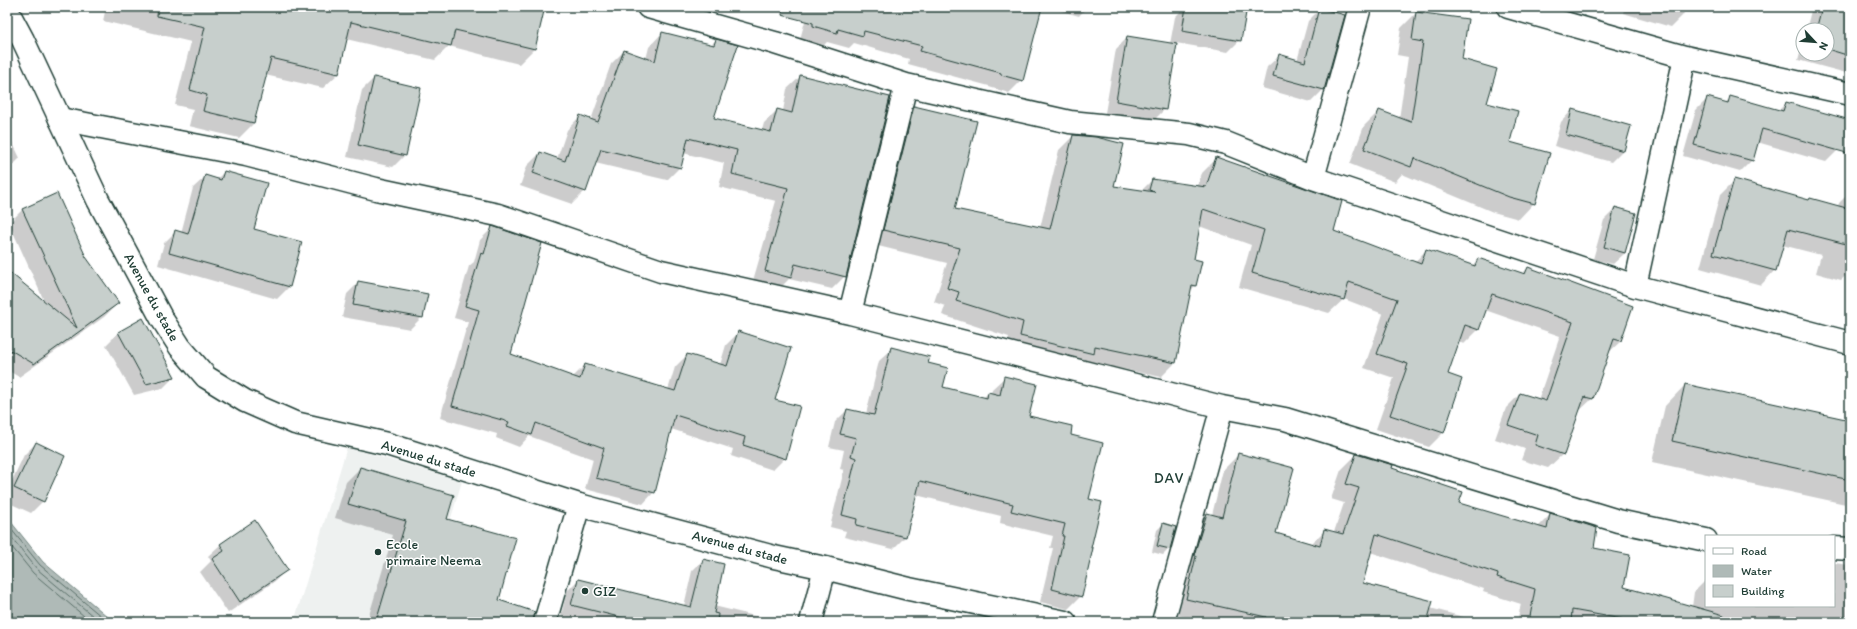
<svg xmlns="http://www.w3.org/2000/svg" width="1857" height="629" font-family="Itim,sans-serif">
<style>
.built{fill:#eef1f0}
.water{fill:#afbab7;stroke:#758883}
.shadow{fill:#0003}
.lines{fill:none;stroke-linecap:round;stroke-linejoin:round}
.shore{stroke:#596f68;stroke-width:1}
.building{fill:#c7cfcc;stroke:#1f3d34}
.street-casing{stroke:#1f3d34;stroke-width:25}
.secondary-casing{stroke:#1f3d34;stroke-width:25}
.street{stroke:#fff;stroke-width:22}
.secondary{stroke:#fff;stroke-width:22}
.poi-dot{fill:#1f3d34;stroke:#fff;stroke-width:1.5}
.labels{text-anchor:middle;stroke-width:3;stroke-linejoin:round;paint-order:stroke}
.street-label{font-size:14px;fill:#1f3d34;stroke:#fff}
.poi-label{font-size:14px;fill:#1f3d34;stroke:#fff;text-anchor:start}
.neighbourhood-label{font-size:15px;letter-spacing:1px;fill:#1f3d34;stroke:#fff}
</style>
<rect width="100%" height="100%" fill="#fff"/>
<filter id="ink" filterUnits="userSpaceOnUse"><feTurbulence type="fractalNoise" baseFrequency=".025" numOctaves="2"/><feDisplacementMap in="SourceGraphic" scale="8" xChannelSelector="R" yChannelSelector="G"/><feConvolveMatrix kernelMatrix="1 2 1 2 8 2 1 2 1" color-interpolation-filters="sRGB"/></filter>
<g filter="url(#ink)">
<path class="built" d="M347,447l115,34 -42,141h-126z"/>
<path class="water" d="M7,517l36,45 71,60h-107z"/>
<path class="shadow" d="M106,7h438l-10,42 -15,15 -70,-18 -14,14 -89,-21 -8,35 -15,14 -58,-13 -11,48 -15,15 -50,-12 4,-17 -18,-4 16,-63 -88,-21z
M809,7h232l-19,73 -13,13 -20,-6v-1l-81,-22 1,-5 -55,-16 -5,5 -22,-6 -3,3 -24,-6z
M1048,7h39l-8,9z
M1185,7h61l-6,33 -12,12 -52,-9 -11,66 -12,12 -48,-8 11,-64 12,-12 42,7 5,-27z
M1625,7h61l-3,8 -12,12 -48,-14z
M1812,7h38v67l-52,-14 5,-19v13h24v-24h-21z
M1320,9l3,81 -12,12 -49,-14 5,-21 12,-11 18,5 11,-40z
M1416,13l45,47 48,83 25,60 -15,16 -26,-7 -91,-38 -7,8 -45,-18 14,-38 15,-15 20,8 9,-62 -11,-2 4,-27z
M662,33l49,12 5,-5 -3,79 49,11 2,-7 13,-13 6,1 4,-22 14,-13 44,200 -13,13 -43,-10 -12,12 -25,-7 24,-83 -57,-14 5,-24 -41,-10 -3,14 -13,13 -72,-17 -10,28 -13,13 -52,-18 7,-20 13,-13 17,6 10,-29 13,-14 11,4 20,-56 13,-13 22,8 3,-12z
M374,78l31,77 -12,12 -46,-10 15,-67z
M1708,98l17,5 6,-5 47,13 8,-8 52,47 -12,12 -69,-20 -5,18 -12,12 -57,-16 13,-46z
M914,107l40,102 86,19 19,-78 14,-14 39,50 29,5 11,-11 45,7 5,-14 15,-15 115,73 82,32 12,-13 46,16 6,-7 44,15 6,-6 93,73 -14,13 -15,45 -15,14 -14,41 -15,14 -27,-8 4,-11 -30,-10 11,-31 14,-14 18,6 22,-64 -75,-26 -7,20 -14,14 -6,-2 -12,33 -3,58 -14,14 -53,-18 18,-51 -30,-10 19,-54 -39,-15 -15,14 -90,-26 12,-42 -52,-19 -6,34 2,26 -5,5 -15,72 -14,14 -76,-16 -6,7 -73,-18 3,-13 -67,-22 3,-9 -11,-4 13,-39 -77,-19 30,-123z
M1572,110l51,40 -12,12 -57,-16 7,-24z
M7,131l13,27 -13,13z
M224,172l28,58 48,13 -11,44 -12,12 -119,-34 6,-22 12,-12 5,2 12,-45 12,-11 11,3z
M1735,180l73,21 2,-2 28,8 1,-4 11,-11v80l-9,8 -25,-7 5,-18 -39,-10 -7,25 -14,15 -61,-17 20,-73z
M1616,208l9,45 -12,11 -20,-5 11,-39z
M22,210l64,48 32,45 -14,14 -85,60 -12,-7v-92l38,25 -36,-80z
M492,228l18,126 63,23 12,-12 83,25 7,-23 12,-12 33,10 6,-20 12,-12 36,68 11,57 -12,12 -42,-14 2,-7 -62,-20 -17,63 -11,12 -58,-15 8,-30 -64,-23 -10,11 -23,-9 1,-4 -57,-16 28,-96 -14,-4 15,-52 5,-4 6,-22z
M359,282l63,35 -12,12 -68,-12 5,-23z
M143,320l31,57 -11,11 -29,7 -28,-50 12,-12z
M892,349l35,15 15,24 41,10 5,-5 3,1 1,-5 13,-12 23,40 42,19 17,64 -6,96 -13,13 -28,-7 13,-54h-3l3,-12 -53,-13 1,-7 -85,-21 -11,42 -12,12 -49,-12 2,-6 -16,-4 14,-57 -4,-1 4,-19 -15,-3 6,-25 12,-12 19,4 13,-53z
M1685,385l165,36v84l-198,-43 13,-56z
M36,443l7,58 -12,12 -24,-11v-11l17,-36z
M1238,455l37,78 36,11 14,-14 9,2 10,-29 -13,-4 10,-29 15,-15 34,14 68,34 80,24 13,-13 42,35 30,39 69,19 2,-15 12,-12v26h128v-43l16,2v57h-306l-26,-5 3,-13 -38,-12 1,-3 -114,-37 -8,32 68,24 52,14h-274l-37,-8 21,-85 16,-15 4,1 11,-45z
M360,468l86,51 65,103h-144l26,-87 -58,-17 11,-36z
M255,521l32,48 -12,12 -47,32 -28,-41 11,-11 -3,-5 12,-11z
M1163,524l6,25 -6,6 -11,-3 5,-22z
M703,560l11,46 49,12 -1,4h-184v-2l-17,-4 6,-25 11,-11 106,26 8,-35z"/>
<g class="lines">
<path class="shore" d="M7,524l33,41 68,57
M7,532l30,37 63,53
M7,541l26,32 58,49"/>
</g>
<path class="building" d="M158,7h387l-10,42 -80,-19 -4,16 -100,-24 -12,52 -68,-16 -17,65 -51,-12 4,-16 -17,-5 15,-63 -48,-11z
M783,7h259l-19,74 -22,-6v-2l-81,-22 2,-5 -58,-15 -1,5 -25,-7 -1,4 -24,-7v-3l-31,-8z
M1186,7h61l-6,34 -59,-10z
M1822,7h28v49l-23,-7v-19h-11z
M1319,8l26,7 -21,75 -51,-14 6,-22 26,8z
M1416,12l52,7 -6,40 35,10 -10,34 31,8 -8,31 40,11 -15,51 -26,-7 -95,-39 -3,9 -47,-18 15,-39 32,12 12,-80 -11,-2z
M662,32l52,13 2,-6 22,6 -24,73 57,14 6,-23 15,4 8,-38 90,22 -44,180 -51,-13 -4,14 -26,-7 23,-83 -56,-14 5,-24 -49,-12 -7,30 -80,-19 -15,43 -53,-19 7,-21 25,9 15,-46 18,7 26,-72 31,11z
M1127,36l50,8 -11,66 -50,-9z
M374,77l47,11 -15,68 -48,-11z
M1730,96l53,15 3,-9 64,18v34l-88,-25 -9,32 -59,-16 13,-48 21,6z
M914,106l63,15 -22,88 95,20 23,-94 23,2 28,7 -10,42 41,6 -6,-2 3,-11 54,8 10,-30 126,44 -8,30 87,33 5,-15 49,17 3,-8 47,16 3,-7 105,39 -12,35 -7,-2 -21,60 -8,-2 -2,4 -19,54 -29,-10 3,-10 -30,-10 12,-32 26,8 27,-79 -81,-28 -13,36 -14,-5 -17,49 14,5 -18,54 -54,-18 18,-51 -31,-10 20,-55 -48,-17 -5,18 -92,-27 12,-43 -61,-21 -9,50 8,2 -6,25 -4,-1 -16,78 -81,-17 -1,8 -74,-18 3,-14 -67,-21 3,-9 -12,-4 13,-40 -77,-18z
M1572,109l59,17 -7,25 -58,-16z
M224,171l43,12 -13,46 48,13 -12,45 -121,-34 6,-23 13,4 17,-59 16,5z
M1734,179l75,21 1,-2 40,11v36l-62,-16 -12,42 -63,-17z
M57,193l29,64 33,46 -85,61 -27,-16v-78l70,58 -55,-119z
M1615,207l21,6 -11,40 -21,-6z
M492,226l50,17 -31,111 69,25 5,-15 90,27 12,-37 40,12 11,-35 53,17 -16,52 25,6 -14,53 -43,-14 2,-8 -70,-22 -20,78 -59,-15 8,-30 -68,-25 -4,12 -25,-9 2,-4 -57,-16 27,-96 -14,-4 16,-53 3,1z
M358,281l70,13 -5,24 -70,-13z
M143,318l32,59 -29,7 -28,-52z
M891,347l39,10 -2,6 20,5 -5,19 44,11 1,-6 12,3 4,-19 33,8 -8,32 43,10 -1,9 32,8 -14,56 13,3 -11,46h2l-11,49 -30,-8 12,-53h-2l3,-12 -54,-13 2,-7 -93,-23 -14,56 -50,-12 1,-6 -15,-4 14,-57 -5,-2 5,-18 -16,-4 7,-25 27,6z
M1685,384l165,36v60l-178,-39z
M36,442l29,14 -21,46 -30,-14z
M1238,453l56,15 -18,65 44,13 4,-17 19,5 16,-46 -13,-4 10,-30 37,11 -1,3 71,24 -4,11 88,26 3,-16 47,15 -3,20 36,7 -6,32 100,28v7h-103l1,-3 -50,-9 -1,12h-42l6,-33 -38,-12 1,-3 -122,-40 -13,49 70,18 -6,21h-162l1,-5 -80,-18 10,-43 -2,-1 13,-42 15,4z
M360,467l94,28 -7,24 69,19 -17,62 36,12 -2,10h-157l30,-101 -58,-17z
M255,520l33,50 -48,32 -28,-43 12,-8 -4,-7z
M1163,523l13,4 -6,22 -13,-3z
M703,559l21,5 -10,49 4,1 -1,8h-78l-68,-17 7,-26 113,28z"/>
<g class="lines">
<defs>
<path id="street" d="M648,7l127,36 131,42 164,37 119,12 37,9 87,35 322,108 215,57
M1508,7l177,50 165,37
M60,119l186,36 130,34 122,26 163,56 189,42 372,94 63,12 333,102 88,19
M1313,178l47,-171
M1635,286l50,-229
M850,313l56,-228
M1834,548l16,1
M545,622l34,-117
M811,622l14,-54
M1163,622l59,-215"/>
<path id="secondary" d="M7,10l16,30 75,160 64,119 18,28 26,30 39,24 50,22 92,21 192,61 195,52 51,11 84,21 156,33"/>
</defs>
<use href="#street" class="street-casing"/>
<use href="#secondary" class="secondary-casing"/>
<use href="#street" class="street"/>
<use href="#secondary" class="secondary"/>
</g>
</g>
<g class="poi-dot">
<circle cx="378" cy="552" r="4"/>
<circle cx="585" cy="591" r="4"/>
</g>
<g class="labels">
<g class="street-label">
<text transform="translate(152 297) rotate(61)" y="5">Avenue du stade</text>
<text transform="translate(429 458) rotate(17)" y="5">Avenue du stade</text>
<text transform="translate(740 547) rotate(15)" y="5">Avenue du stade</text>
</g>
<g class="poi-label">
<text x="386" y="549">Ecole<tspan x="386" dy="16">primaire Neema</tspan></text>
<text x="593" y="596">GIZ</text>
</g>
<g class="neighbourhood-label">
<text x="1169" y="483">DAV</text>
</g>
</g>
<rect width="1857" height="629" fill="none" stroke="#fff" stroke-width="24"/>
<rect x="12" y="12" width="1833" height="605" fill="none" stroke="#1f3d34" stroke-width="1.5" filter="url(#ink)"/>
<rect x="1705" y="535" width="130" height="72" fill="#ffffff" stroke="#a5b1ae"/>
<rect x="1713" y="548" width="20" height="6" fill="#ffffff" stroke="#a5b1ae"/>
<text x="1741" y="555" font-size="12" fill="#1f3d34">Road</text>
<rect x="1713" y="565" width="20" height="12" fill="#afbab7" stroke="#a5b1ae"/>
<text x="1741" y="575" font-size="12" fill="#1f3d34">Water</text>
<rect x="1713" y="585" width="20" height="12" fill="#c7cfcc" stroke="#a5b1ae"/>
<text x="1741" y="595" font-size="12" fill="#1f3d34">Building</text>
<g transform="translate(1815 42) rotate(116)"><circle r="19" fill="#ffffff" stroke="#a5b1ae"/>
<path d="M0-3L7 15L0 10L-7 15Z" fill="#1f3d34"/>
<text y="-6" font-size="11" font-weight="bold" text-anchor="middle" fill="#1f3d34">N</text>
</g>
</svg>
